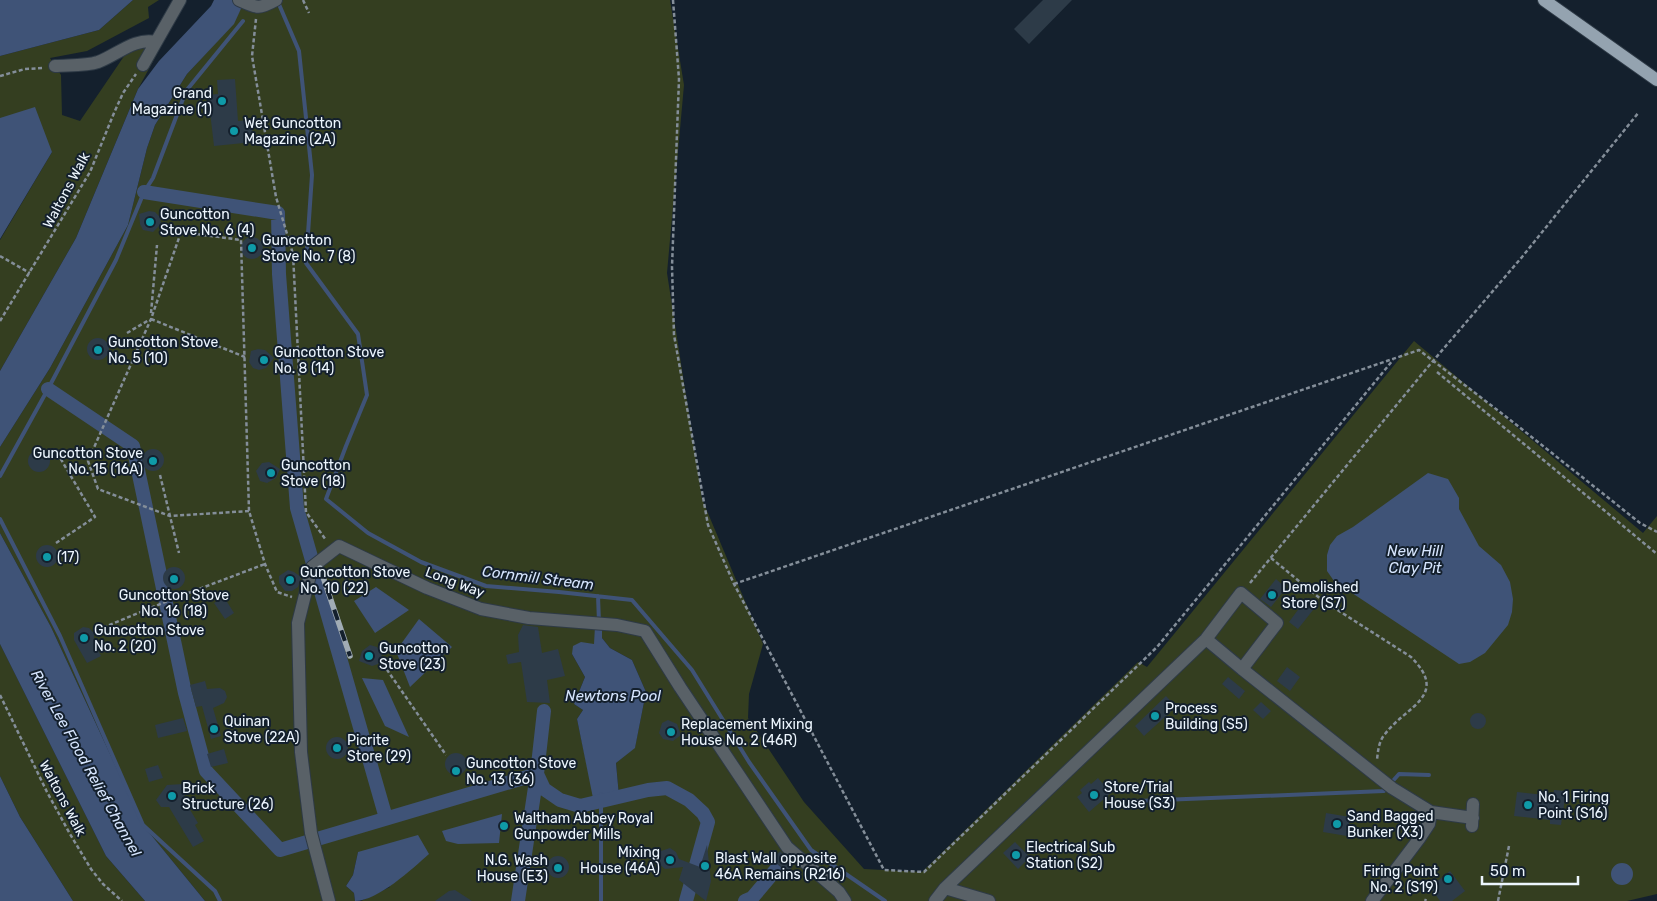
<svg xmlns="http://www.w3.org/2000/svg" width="1657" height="901" font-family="Rubik,sans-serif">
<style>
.green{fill:#343e20;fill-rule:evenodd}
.water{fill:#3f5377}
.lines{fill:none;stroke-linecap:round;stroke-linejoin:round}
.stream{stroke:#3f5377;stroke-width:4}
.canal{stroke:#3f5377;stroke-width:14}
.building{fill:#2d3b48}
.minor-casing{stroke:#2e3a46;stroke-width:14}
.major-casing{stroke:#2e3a46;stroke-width:14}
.path{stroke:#848e99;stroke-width:2.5;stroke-dasharray:4 2.5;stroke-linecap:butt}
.minor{stroke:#596167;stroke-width:12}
.major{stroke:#94a3b0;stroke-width:12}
.rail-casing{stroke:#a1acb5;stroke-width:5.5}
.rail{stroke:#14202d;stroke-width:4;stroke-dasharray:11;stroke-linecap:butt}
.culture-dot{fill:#0f9aa8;stroke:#14202d;stroke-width:2}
.labels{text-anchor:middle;stroke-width:4;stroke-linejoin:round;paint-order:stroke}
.poi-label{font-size:14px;fill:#edf6fe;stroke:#14202d;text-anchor:start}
.street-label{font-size:14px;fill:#edf6fe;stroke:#14202d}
.water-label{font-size:15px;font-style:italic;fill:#d6e5fe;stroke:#14202d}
</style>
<rect width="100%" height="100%" fill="#14202d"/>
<path class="green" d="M133,0h26l-11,7 1,11 -62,33 -37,7 11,17 1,40 18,6 55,-81 22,14 -19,35 -62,149 -76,133v-131l52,-88 -52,-34v-62l99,-26z
M245,0h425l14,85 -17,188 35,226 61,145 -14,50 -1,24 56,84 60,67 58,3 216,-210 9,5 267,-326 229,192 14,-17v378l-30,7h-1266l29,-14 -32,-35 -5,23 -7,11 8,7 1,8h-150l-62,-76 -92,-198 -51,-94v-86l50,-79 78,-143 19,-77 8,-23 32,-51 46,-50zM602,627v11l8,10 22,12 14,32 -11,55 -19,16 3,33 -25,2 -17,-79 6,-9 -9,-6 11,-27 -13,-23 22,-9z
M0,644l106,212 39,45h-72l-53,-84 -20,-41z"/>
<path class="water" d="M0,0h133l-34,30 -99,26z
M214,0h31l-11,24 -47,50 -32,51 -8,23 -19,77 -78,143 -50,79v-76l76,-133 62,-149 21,-28 52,-55z
M35,107l17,45 -52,87v-121z
M1428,473l20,6 11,19v11l20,37 22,19 9,17 3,17 -1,13 -4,13 -23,28 -15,9 -11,2 -125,-83 -7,-10v-16l3,-10 7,-9 16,-9z
M0,533l51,94 92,198 62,76h-60l-39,-45 -106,-212z
M376,587l33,23 -34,23 -21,-32z
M419,619l33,28 -42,40 -14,-36z
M595,626l7,1v11l8,10 22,12 14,32 -11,56 -19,15 3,33 -26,2 -16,-79 6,-9 -9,-6 11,-27 -13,-23 1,-8 8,-4 13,2z
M362,678l21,2 26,57 -24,-11z
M0,776l20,41 53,84h-73z
M502,814l-3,29 -41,1 -12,-3 -4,-10z
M418,835l11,19c-17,15 -51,47 -74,47l-1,-8 -8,-7 7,-11 5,-23z
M1611 874a11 11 0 1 1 22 0a11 11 0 1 1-22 0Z"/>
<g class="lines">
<path class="stream" d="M278,2l21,49 13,124 -6,88 52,71 9,61 -21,51 -20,53 42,34 53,29 65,24 73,6 73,8 60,70 57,92 62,88 74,51
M0,476l48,-87 68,-129 28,-68 9,-14 33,-87 57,-70
M0,519l60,117 83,189 72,66 5,10
M598,596l1,26
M601,794v107
M1113,802l271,-11 15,-17 30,1"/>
<path class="canal" d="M144,192l134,21 1,61 18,234 89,310
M48,389l85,57 52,247 21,78 74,79 257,-76 7,-63
M537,774l7,15 16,11 20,6 68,-16 19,-2 22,12 14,13 5,9 -22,79
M518,901l19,-127
M745,901l7,-3 27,-32"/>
</g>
<path class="building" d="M1043,0h29l-43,44 -15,-15z
M235,79l3,42 9,-1 1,8h4l2,14 -40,4 -6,-51 10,-1 -1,-14z
M149,211l6,1 5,5 1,7 -8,8 -10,-2 -3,-6 -1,-10z
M241 248a11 11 0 1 1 22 0a11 11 0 1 1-22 0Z
M87 349a11 11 0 1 1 22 0a11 11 0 1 1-22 0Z
M258,349l7,1 9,8 -8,10 -7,2 -6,-2 -4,-6 2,-11z
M142 460a11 11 0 1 1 22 0a11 11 0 1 1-22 0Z
M28 461a11 11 0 1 1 22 0a11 11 0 1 1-22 0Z
M269,462l11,7 -4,9 -9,5 -7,-2 -4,-10 6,-8z
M36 556a11 11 0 1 1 22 0a11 11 0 1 1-22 0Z
M163 578a11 11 0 1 1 22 0a11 11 0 1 1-22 0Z
M288,570l6,2 7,5 -3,10 -6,4h-7l-6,-8v-7z
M1276,579l10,9 -15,19 -11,-8z
M224,597l10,16 -9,6 -11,-16z
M1303,603l10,7 -15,19 -9,-7z
M523,625l15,2 4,26 16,-4 7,27 -18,4 3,23 -23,-1 -6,-40 -13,2 -2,-9 13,-3 -1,-17z
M83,627l6,1 5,5v9l7,14 -14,7 -13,-23v-7z
M370,645l7,2 5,8 -4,9 -6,2 -13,-5 3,-10z
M1287,667l13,10 -10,14 -13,-10z
M1228,677l17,14 -6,8 -17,-15z
M205,681l2,8 13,-1 5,3 2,6 -3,6 -11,5 8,28 -10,3 -9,-33 -6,1 -6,-22z
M1166,696l10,11 -32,29 -9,-10z
M1261,702l10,9 -8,8 -10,-9z
M1470 721a8 8 0 1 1 16 0a8 8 0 1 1-16 0Z
M183,718l4,13 -29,7 -3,-13z
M668,720l9,4 4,11 -8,6 -10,-2 -4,-6 3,-10z
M326 748a11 11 0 1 1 22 0a11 11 0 1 1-22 0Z
M224,749l4,14 -17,4 -4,-13z
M445 764a11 11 0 1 1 22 0a11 11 0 1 1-22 0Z
M158,765l5,13 -14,4 -4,-13z
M1098,778l13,15 -22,19 -12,-15 5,-4 -2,-3 9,-8 2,2z
M183,784l5,7 -5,7 15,25 -3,2 9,16 -11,6 -24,-40h-8l-5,-7 11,-15z
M1554,790l12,1 -5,34 -11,-1v-4l-36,-4 3,-24 36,4z
M1326,813l24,4 -3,19 -24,-4z
M1015,842l15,15 -12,12 -15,-16z
M707,845l4,36 -5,20 -27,-21 4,-13 -18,2 -6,-5 -1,-7 3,-6 9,-3 6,4 3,7 21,8z
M780,851l14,13 -6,9 -16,-13z
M547 867a11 11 0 1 1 22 0a11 11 0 1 1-22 0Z
M1450,871l15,20 -13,10h-12l-10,-14z
M455,890l17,11h-37l14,-10z"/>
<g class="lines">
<defs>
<path id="minor" d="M239,0c18,8 19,10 37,0
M143,65l37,-65
M55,66c14,-1 31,0 43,-4 19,-7 37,-25 58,-20
M1206,639l36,30 150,119 39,24 42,6
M1472,826l1,-22
M945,888l44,13
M329,901l-18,-68 -10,-81 -3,-129 14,-56 27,-21 88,42 54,21 48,9 88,7 28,6 35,56 107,160 52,45 6,9
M935,901l10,-13 261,-249 35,-46 36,30 -35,46
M1372,901l47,-62 10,-15 2,-12"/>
<path id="major" d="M1544,0l113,80"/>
</defs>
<use href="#minor" class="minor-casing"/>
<use href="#major" class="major-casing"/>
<path class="path" d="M303,0l6,13
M673,0l6,79 -7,188 2,68 34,190 26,59 150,286 40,2 233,-225 236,-287
M256,19l-4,37 24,141 17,57 13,258 20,28
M0,76l25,-7 19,-1
M0,256l30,17
M151,313l6,-68
M151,319l94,38
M0,321l90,-149 24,-59 9,-20 13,-19
M127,333l22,-13
M1437,372l220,182
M160,475l19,78
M249,511l-79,5 -72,-27 -10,-28 63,-142 30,-87 60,8 8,271 16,53 12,28 15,5
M56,543l39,-26 -36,-61
M1271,558l51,42 89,57c39,39 -5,49 -26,77 -6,7 -7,16 -8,26
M1250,583l177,-215 95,-111 117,-145
M734,584l685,-234 90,69 131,104 17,9
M97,630l73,-30 95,-36
M383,664l63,91
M0,695l47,97 23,42 21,35 12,15 19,17
M1425,901l1,-2
M1498,901l11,-55"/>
<use href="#minor" class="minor"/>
<use href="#major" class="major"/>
<defs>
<path id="rail" d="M320,568l30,88"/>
</defs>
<use href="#rail" class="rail-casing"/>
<use href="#rail" class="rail"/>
</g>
<g class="culture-dot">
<circle cx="222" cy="101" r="5"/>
<circle cx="234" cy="131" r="5"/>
<circle cx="150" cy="222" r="5"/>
<circle cx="252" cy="248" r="5"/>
<circle cx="98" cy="350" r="5"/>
<circle cx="264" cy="360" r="5"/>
<circle cx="153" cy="461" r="5"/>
<circle cx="271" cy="473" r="5"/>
<circle cx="47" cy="557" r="5"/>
<circle cx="174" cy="579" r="5"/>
<circle cx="290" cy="580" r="5"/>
<circle cx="1272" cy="595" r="5"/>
<circle cx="84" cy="638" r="5"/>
<circle cx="369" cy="656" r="5"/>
<circle cx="1155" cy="716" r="5"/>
<circle cx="214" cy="729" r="5"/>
<circle cx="671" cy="732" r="5"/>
<circle cx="337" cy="748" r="5"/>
<circle cx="456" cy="771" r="5"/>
<circle cx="1094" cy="795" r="5"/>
<circle cx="172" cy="796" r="5"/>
<circle cx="1528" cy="805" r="5"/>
<circle cx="1337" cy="824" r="5"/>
<circle cx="504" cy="826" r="5"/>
<circle cx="1016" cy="855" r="5"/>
<circle cx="670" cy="860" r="5"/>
<circle cx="705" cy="866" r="5"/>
<circle cx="558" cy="868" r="5"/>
<circle cx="1448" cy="879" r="5"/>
</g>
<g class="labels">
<g class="poi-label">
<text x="212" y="98" text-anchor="end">Grand<tspan x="212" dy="16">Magazine (1)</tspan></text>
<text x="244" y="128">Wet Guncotton<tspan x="244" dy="16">Magazine (2A)</tspan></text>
<text x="160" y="219">Guncotton<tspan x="160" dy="16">Stove No. 6 (4)</tspan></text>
<text x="262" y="245">Guncotton<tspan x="262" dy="16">Stove No. 7 (8)</tspan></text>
<text x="108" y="347">Guncotton Stove<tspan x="108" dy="16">No. 5 (10)</tspan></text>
<text x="274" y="357">Guncotton Stove<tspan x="274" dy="16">No. 8 (14)</tspan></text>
<text x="143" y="458" text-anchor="end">Guncotton Stove<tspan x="143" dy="16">No. 15 (16A)</tspan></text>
<text x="281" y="470">Guncotton<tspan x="281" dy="16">Stove (18)</tspan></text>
<text x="57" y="562">(17)</text>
<text x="300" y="577">Guncotton Stove<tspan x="300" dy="16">No. 10 (22)</tspan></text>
<text x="1282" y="592">Demolished<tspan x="1282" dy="16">Store (S7)</tspan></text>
<text x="174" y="600" text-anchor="middle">Guncotton Stove<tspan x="174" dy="16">No. 16 (18)</tspan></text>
<text x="94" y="635">Guncotton Stove<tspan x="94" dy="16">No. 2 (20)</tspan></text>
<text x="379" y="653">Guncotton<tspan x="379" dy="16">Stove (23)</tspan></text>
<text x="1165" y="713">Process<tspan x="1165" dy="16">Building (S5)</tspan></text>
<text x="224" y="726">Quinan<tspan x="224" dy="16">Stove (22A)</tspan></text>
<text x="681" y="729">Replacement Mixing<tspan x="681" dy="16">House No. 2 (46R)</tspan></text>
<text x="347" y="745">Picrite<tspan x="347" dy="16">Store (29)</tspan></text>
<text x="466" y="768">Guncotton Stove<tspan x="466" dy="16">No. 13 (36)</tspan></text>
<text x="1104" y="792">Store/Trial<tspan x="1104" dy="16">House (S3)</tspan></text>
<text x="182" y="793">Brick<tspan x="182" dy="16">Structure (26)</tspan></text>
<text x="1538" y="802">No. 1 Firing<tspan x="1538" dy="16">Point (S16)</tspan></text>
<text x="1347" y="821">Sand Bagged<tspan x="1347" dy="16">Bunker (X3)</tspan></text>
<text x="514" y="823">Waltham Abbey Royal<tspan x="514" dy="16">Gunpowder Mills</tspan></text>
<text x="1026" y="852">Electrical Sub<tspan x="1026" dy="16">Station (S2)</tspan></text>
<text x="660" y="857" text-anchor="end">Mixing<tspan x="660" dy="16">House (46A)</tspan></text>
<text x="715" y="863">Blast Wall opposite<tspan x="715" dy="16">46A Remains (R216)</tspan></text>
<text x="548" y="865" text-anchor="end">N.G. Wash<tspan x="548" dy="16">House (E3)</tspan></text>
<text x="1438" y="876" text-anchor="end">Firing Point<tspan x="1438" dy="16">No. 2 (S19)</tspan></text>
</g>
<g class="street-label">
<text transform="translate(66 190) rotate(-62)" y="5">Waltons Walk</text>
<text transform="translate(455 582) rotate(21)" y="5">Long Way</text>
<text transform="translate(63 798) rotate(62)" y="5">Waltons Walk</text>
</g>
<g class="water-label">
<text x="1415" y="556">New Hill<tspan x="1415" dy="17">Clay Pit</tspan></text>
<text transform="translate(538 578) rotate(7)" y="5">Cornmill Stream</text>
<text x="613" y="701">Newtons Pool</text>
<text transform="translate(86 763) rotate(61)" y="5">River Lee Flood Relief Channel</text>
</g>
</g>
<path d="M1482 876v8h96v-8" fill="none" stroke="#edf6fe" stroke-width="2.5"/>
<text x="1490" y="876" font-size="15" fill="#edf6fe" stroke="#14202d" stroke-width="4" paint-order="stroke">50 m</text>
</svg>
